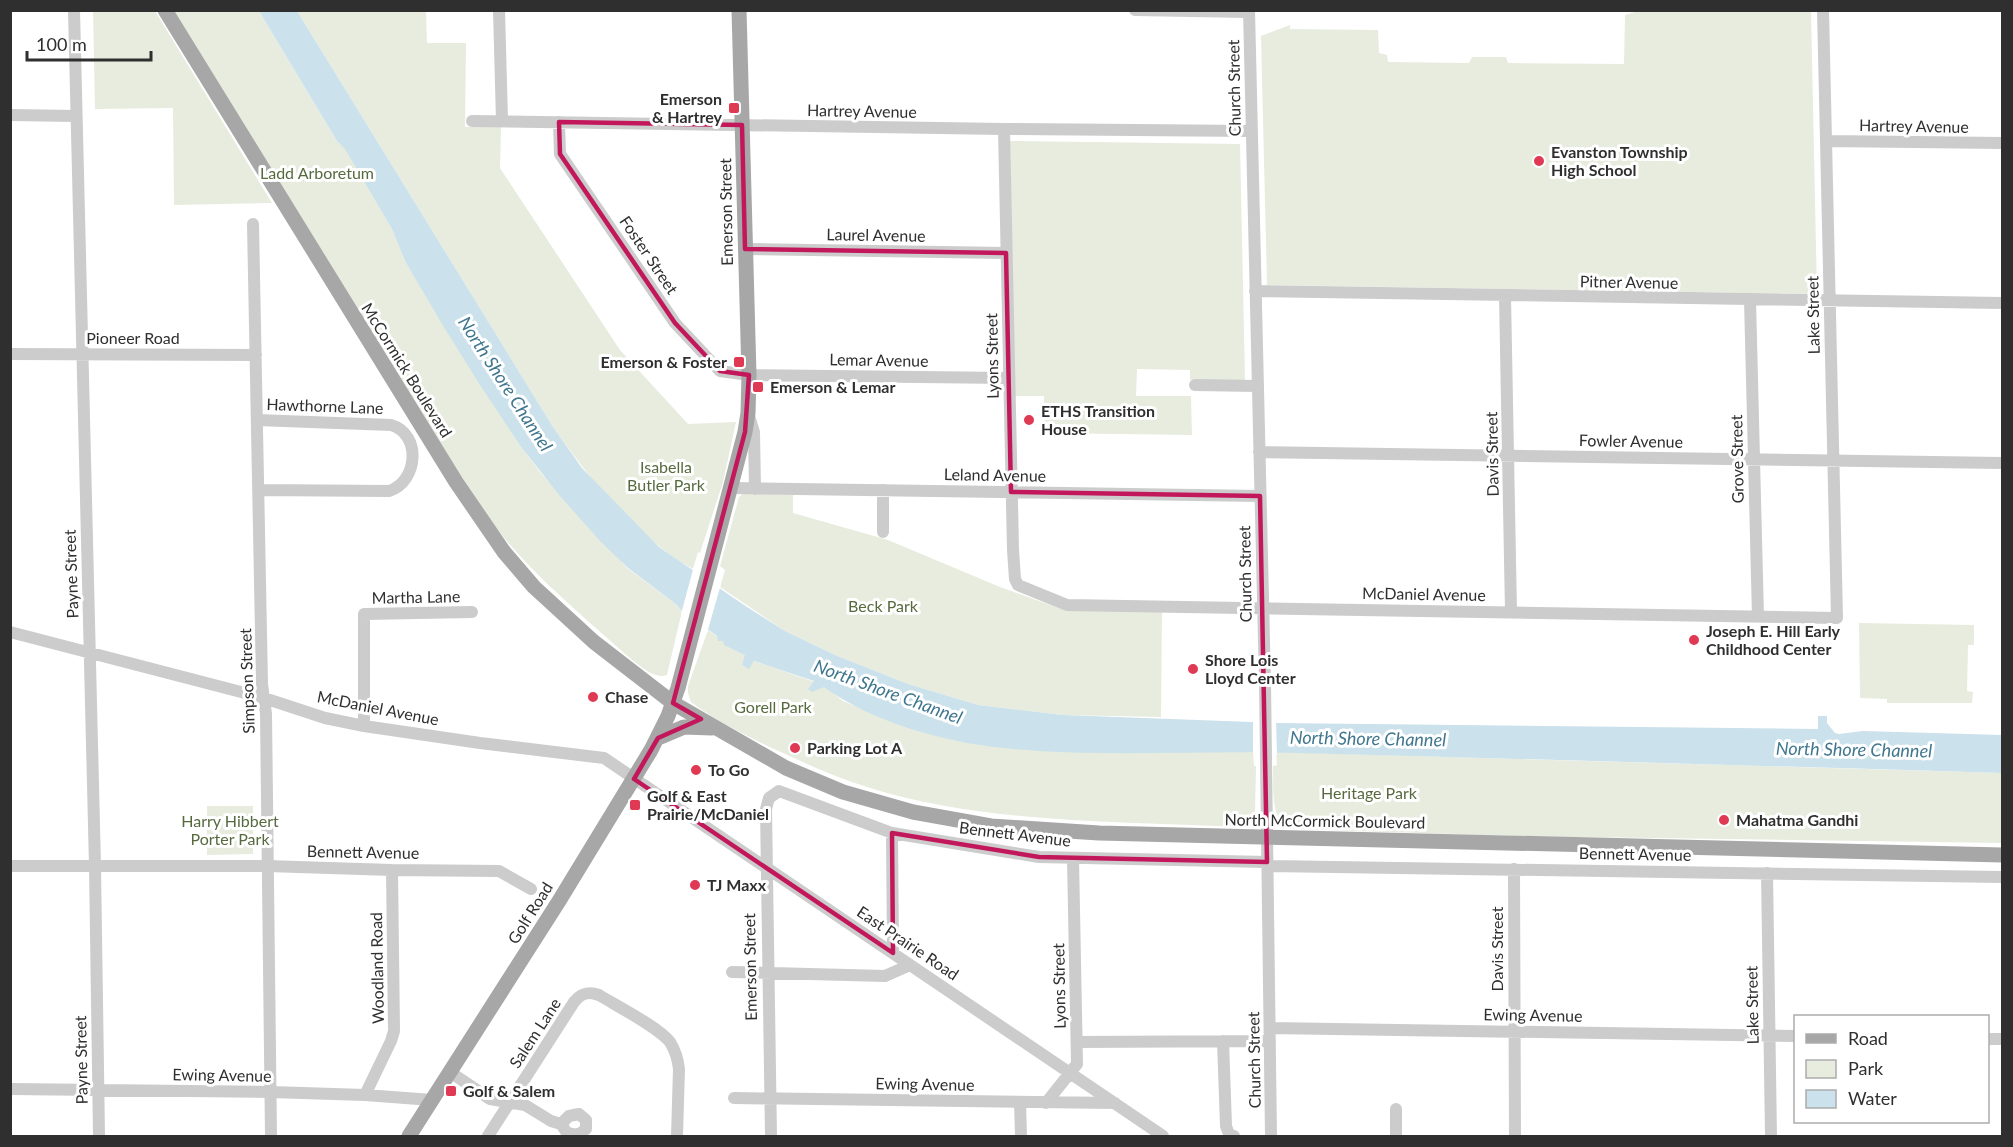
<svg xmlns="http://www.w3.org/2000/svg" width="2013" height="1147" font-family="Lato,sans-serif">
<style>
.green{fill:#e7ecde}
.water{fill:#cbe1eb}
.pier{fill:#fff}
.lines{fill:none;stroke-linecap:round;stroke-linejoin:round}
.minor{stroke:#ccc;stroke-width:12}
.major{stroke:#a7a7a7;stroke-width:15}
.marked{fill:none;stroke:#c2185b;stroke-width:4.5;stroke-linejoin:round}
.poi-dot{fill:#df3953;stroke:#fff;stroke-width:2}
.labels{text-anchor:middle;stroke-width:6;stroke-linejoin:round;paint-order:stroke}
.street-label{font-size:16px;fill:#2f2f2f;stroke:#fff}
.poi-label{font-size:16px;font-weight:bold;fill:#2f2f2f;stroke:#fff;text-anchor:start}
.park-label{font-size:16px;fill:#566a3e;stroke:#fff}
.water-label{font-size:18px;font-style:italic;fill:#40778f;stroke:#fff}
</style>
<rect width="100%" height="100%" fill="#fff"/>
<path class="green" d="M93,11h62l117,192 -98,2 -1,-97 -78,1z
M174,11h85l78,130 8,7 47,81 13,32 116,186 19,25 87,96 50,37 5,6 -15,64c-14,7 -41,-21 -52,-30 -46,-41 -94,-81 -130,-132 -47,-67 -88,-139 -130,-208 -60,-98 -121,-196 -181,-294z
M297,11h129l1,32h39l-1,84h36l-1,41 120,182 68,74 48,-2 -13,60 -23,71 -2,-1 -5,17c-55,-30 -104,-91 -140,-142z
M1638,11h173l6,283 -550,-9 -6,-249 29,-11v4l88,1 1,23 8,2 1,7 81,1 3,-6h34l2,6 116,1 1,-49z
M1009,141l231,3 5,236h-55v-10l-53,-1 -1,27h55l1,39 -147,-2 -1,-37h-29z
M744,493l49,2v18l95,27 112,47 67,24h95l-1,106 -98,-2 -85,-10 -70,-21 -73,-29 -50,-24 -65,-44 5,-17 -5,-4 19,-69z
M1859,623l115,2v20h-6l-1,46 6,1 -1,11h-85v-4l-27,-1z
M708,630l19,14 19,11 -4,10 7,3 5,-7 61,21 -7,7 16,-3 19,15 51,21 71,20 38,6 121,5 129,-2 1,15h2l-1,48 -6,8 -11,5c-120,-6 -255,-3 -371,-40 -29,-9 -56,-21 -84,-34 -27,-12 -69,-33 -92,-51l-3,-9v-7z
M1276,752l726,21v70l-487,-7 -222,-7c-24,-3 -19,-44 -20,-63l4,-1z
M207,806h46v48l-46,1z"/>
<path class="water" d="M259,11h38l256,416 29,41 77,79 88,60 38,24 50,24 73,29 70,21 85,10 213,8 542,6v-13h9v7l8,10 4,1 24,-3 139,4v38c-235,-7 -470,-14 -706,-20 -97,-3 -195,5 -293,-5 -59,-6 -131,-26 -179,-61l-12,5 -4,-3 6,-8 -60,-20 -5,8 -7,-4 3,-10 -21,-10 -1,-4h-5l-1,-5 -35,-25 -5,-6 -49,-37 -27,-26 -41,-46 -39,-49 -41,-62 -38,-61 -37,-63 -13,-32 -47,-80 -8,-8z"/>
<path class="pier" d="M694,566l27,18 -14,49 -26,-19z
M1253,718l23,2 1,35 -24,-1z"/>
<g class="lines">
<path class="minor" d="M74,10l21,856 4,270
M499,10l3,111
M1135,10l114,2
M1249,10l16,673 6,453
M10,115l66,1
M472,121l532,8 248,2
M559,122l1,32 115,169 45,48 29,4 260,3
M1004,129l9,421 2,29 3,6 49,20 770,13 -14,-608
M1826,141l176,2
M253,224l9,460 4,30 5,422
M745,249l261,4
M1255,291l747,12
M1505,296l6,316
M1750,300l8,317
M10,354l246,1
M1195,385l62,1
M749,416l5,16 1,57
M257,420l134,5c31,9 27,57 -2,66l-131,-1
M1259,452l743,11
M730,488l530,8
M883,490v42
M10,632l254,66 61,20 39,8 116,17 124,15 559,378
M364,726v-112l108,-2
M892,833l1,120
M10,866h257l125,4 107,1 32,18
M1267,866l735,11
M1514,869l1,267
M1767,873l4,263
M732,972l153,4 25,-11
M1270,1028l526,8
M1988,1039h14
M1223,1041l3,85 3,8 5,2
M1077,1042l193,-1
M450,1072l40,27 35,6 26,16 10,3
M10,1089l261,3 94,3 67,5
M365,1095l26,-54 3,-10 -2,-161
M734,1098l381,5
M1020,1102l1,34
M1046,1103l31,-39 -4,-206
M1396,1109v27
M579,1114l7,6v9l-8,6 -11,-2 -6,-9 8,-8z
M488,1136l86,-134c7,-9 14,-11 25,-7 18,11 59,32 71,47 5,8 8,18 9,27l-2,67
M771,1136l-5,-327 3,-11 10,-7 113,42 147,24 228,5"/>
<path class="major" d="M165,10l291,472 48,70 30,35 60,55 79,61 113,65 57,24 70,20 78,14 108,7 903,22
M658,738l26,-11 28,1
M409,1136l150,-235 92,-151 17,-34 10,-28 67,-256 3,-19 1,-38 -10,-365"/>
</g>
<path class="marked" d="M559,122l183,3 3,124 261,4 5,239 249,4 7,366 -228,-5 -147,-24 1,120 -259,-174 24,-41 43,-19 -28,-16 72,-271 4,-57 -29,-4 -45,-48 -115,-169z"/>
<g class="poi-dot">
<rect x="728" y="102" width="12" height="12" rx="3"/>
<circle cx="1539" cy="161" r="6"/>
<rect x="733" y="356" width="12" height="12" rx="3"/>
<rect x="752" y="381" width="12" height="12" rx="3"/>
<circle cx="1029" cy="420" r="6"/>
<circle cx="1694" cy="640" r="6"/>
<circle cx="1193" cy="669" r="6"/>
<circle cx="593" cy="697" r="6"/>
<circle cx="795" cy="748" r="6"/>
<circle cx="696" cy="770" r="6"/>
<rect x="629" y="799" width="12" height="12" rx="3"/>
<circle cx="1724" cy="820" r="6"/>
<circle cx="695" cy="885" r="6"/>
<rect x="445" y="1085" width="12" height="12" rx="3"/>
</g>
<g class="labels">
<g class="street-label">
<text transform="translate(1234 88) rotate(-91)" y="6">Church Street</text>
<text transform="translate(862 111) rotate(1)" y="6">Hartrey Avenue</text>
<text transform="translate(1914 126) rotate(1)" y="6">Hartrey Avenue</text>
<text transform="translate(726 212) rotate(-91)" y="6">Emerson Street</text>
<text transform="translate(876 235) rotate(1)" y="6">Laurel Avenue</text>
<text transform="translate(649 255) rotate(56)" y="6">Foster Street</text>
<text transform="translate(1629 282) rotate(1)" y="6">Pitner Avenue</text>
<text transform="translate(1813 315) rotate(-91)" y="6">Lake Street</text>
<text x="133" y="344">Pioneer Road</text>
<text transform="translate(992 356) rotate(-91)" y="6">Lyons Street</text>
<text transform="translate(879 360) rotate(1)" y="6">Lemar Avenue</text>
<text transform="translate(407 370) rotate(58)" y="6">McCormick Boulevard</text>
<text transform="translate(325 406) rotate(2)" y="6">Hawthorne Lane</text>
<text transform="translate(1631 441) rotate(1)" y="6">Fowler Avenue</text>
<text transform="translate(1492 454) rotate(-91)" y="6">Davis Street</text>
<text transform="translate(1737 459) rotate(-91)" y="6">Grove Street</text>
<text transform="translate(995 475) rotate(1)" y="6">Leland Avenue</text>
<text transform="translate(71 574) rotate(-92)" y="6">Payne Street</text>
<text transform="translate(1245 574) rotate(-91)" y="6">Church Street</text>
<text transform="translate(1424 594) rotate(1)" y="6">McDaniel Avenue</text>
<text transform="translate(416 597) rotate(-1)" y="6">Martha Lane</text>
<text transform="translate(247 681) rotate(-92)" y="6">Simpson Street</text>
<text transform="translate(378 708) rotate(11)" y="6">McDaniel Avenue</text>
<text transform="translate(1325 821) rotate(1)" y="6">North McCormick Boulevard</text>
<text transform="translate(1015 834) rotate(7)" y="6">Bennett Avenue</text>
<text transform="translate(363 852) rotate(1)" y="6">Bennett Avenue</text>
<text transform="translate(1635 854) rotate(1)" y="6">Bennett Avenue</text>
<text transform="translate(530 913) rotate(-58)" y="6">Golf Road</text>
<text transform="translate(908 943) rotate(34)" y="6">East Prairie Road</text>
<text transform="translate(1497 949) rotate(-90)" y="6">Davis Street</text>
<text transform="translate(750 967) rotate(-91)" y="6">Emerson Street</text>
<text transform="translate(377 968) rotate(-91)" y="6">Woodland Road</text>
<text transform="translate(1059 986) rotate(-91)" y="6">Lyons Street</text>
<text transform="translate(1752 1005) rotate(-91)" y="6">Lake Street</text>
<text transform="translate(1533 1015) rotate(1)" y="6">Ewing Avenue</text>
<text transform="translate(535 1033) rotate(-57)" y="6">Salem Lane</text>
<text transform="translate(81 1060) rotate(-91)" y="6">Payne Street</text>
<text transform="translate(1254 1060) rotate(-91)" y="6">Church Street</text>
<text transform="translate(222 1075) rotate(1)" y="6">Ewing Avenue</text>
<text transform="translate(925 1084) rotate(1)" y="6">Ewing Avenue</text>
</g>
<g class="poi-label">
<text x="722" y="105" text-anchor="end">Emerson<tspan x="722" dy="18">&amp; Hartrey</tspan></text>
<text x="1551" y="158">Evanston Township<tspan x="1551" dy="18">High School</tspan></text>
<text x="727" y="368" text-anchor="end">Emerson &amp; Foster</text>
<text x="770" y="393">Emerson &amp; Lemar</text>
<text x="1041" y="417">ETHS Transition<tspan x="1041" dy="18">House</tspan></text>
<text x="1706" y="637">Joseph E. Hill Early<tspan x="1706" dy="18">Childhood Center</tspan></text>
<text x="1205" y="666">Shore Lois<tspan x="1205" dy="18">Lloyd Center</tspan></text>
<text x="605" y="703">Chase</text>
<text x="807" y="754">Parking Lot A</text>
<text x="708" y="776">To Go</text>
<text x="647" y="802">Golf &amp; East<tspan x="647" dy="18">Prairie/McDaniel</tspan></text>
<text x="1736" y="826">Mahatma Gandhi</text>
<text x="707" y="891">TJ Maxx</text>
<text x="463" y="1097">Golf &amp; Salem</text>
</g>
<g class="park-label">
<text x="317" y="179">Ladd Arboretum</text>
<text x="666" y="473">Isabella<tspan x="666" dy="18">Butler Park</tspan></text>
<text x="883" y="612">Beck Park</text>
<text x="773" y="713">Gorell Park</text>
<text x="1369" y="799">Heritage Park</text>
<text x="230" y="827">Harry Hibbert<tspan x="230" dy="18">Porter Park</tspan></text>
</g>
<g class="water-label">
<text transform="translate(505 384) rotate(57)" y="6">North Shore Channel</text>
<text transform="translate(888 692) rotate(20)" y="6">North Shore Channel</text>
<text transform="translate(1368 739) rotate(1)" y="6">North Shore Channel</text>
<text transform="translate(1854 750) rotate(1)" y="6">North Shore Channel</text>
</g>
</g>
<rect width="2013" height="1147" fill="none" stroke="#2f2f2f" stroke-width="24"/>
<rect x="1794" y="1015" width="195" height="108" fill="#ffffff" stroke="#acacac" stroke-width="1.5"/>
<rect x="1806" y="1034" width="30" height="9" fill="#a7a7a7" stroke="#acacac" stroke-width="1.5"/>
<text x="1848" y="1045" font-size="18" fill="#2f2f2f">Road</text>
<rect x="1806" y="1060" width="30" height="18" fill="#e7ecde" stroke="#acacac" stroke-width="1.5"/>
<text x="1848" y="1075" font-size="18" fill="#2f2f2f">Park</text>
<rect x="1806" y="1090" width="30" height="18" fill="#cbe1eb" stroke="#acacac" stroke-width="1.5"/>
<text x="1848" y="1105" font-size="18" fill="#2f2f2f">Water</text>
<path d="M27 51v9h124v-9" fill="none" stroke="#2f2f2f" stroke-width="3"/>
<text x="36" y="51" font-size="18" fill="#2f2f2f" stroke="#ffffff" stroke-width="4.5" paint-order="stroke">100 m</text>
</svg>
